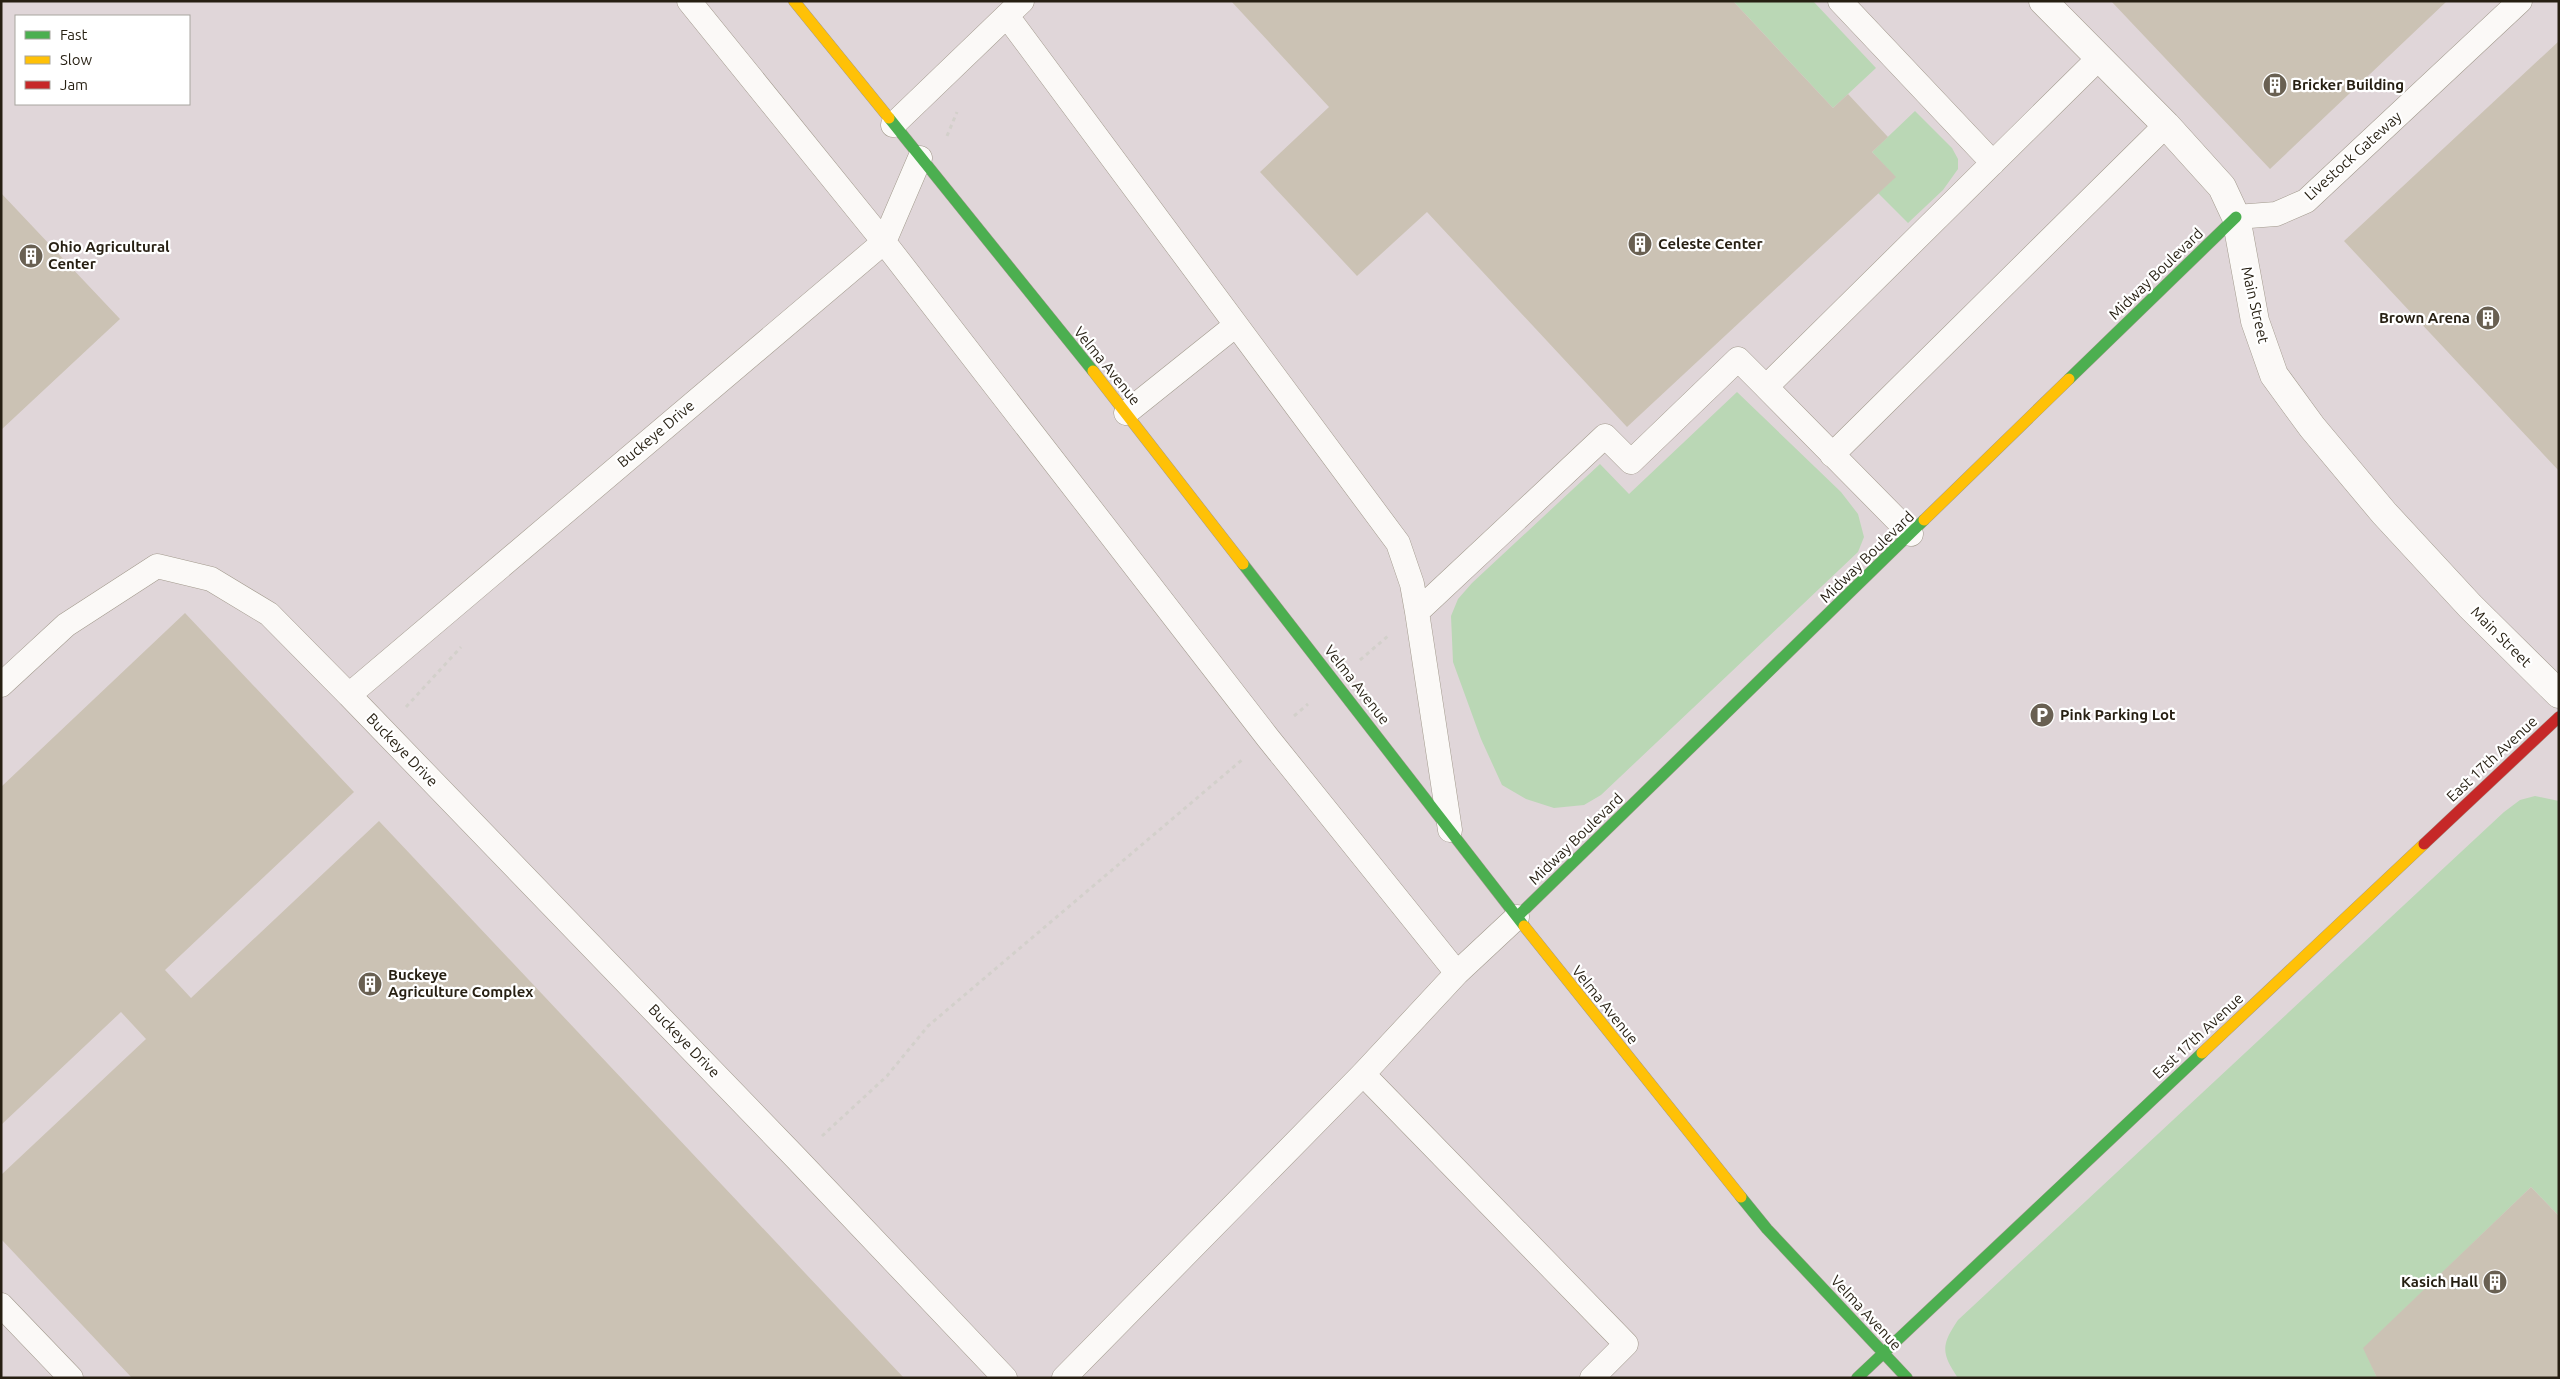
<svg xmlns="http://www.w3.org/2000/svg" width="2560" height="1379" font-family="Ubuntu,sans-serif">
<style>
.commercial{fill:#e0d6d9;fill-rule:evenodd}
.green{fill:#bad7b5}
.building{fill:#cbc2b4}
.lines{fill:none;stroke-linecap:round;stroke-linejoin:round}
.lane-casing{stroke:#a29a8d;stroke-width:25}
.street-casing{stroke:#a29a8d;stroke-width:29}
.fast-casing{stroke:#a29a8d;stroke-width:12}
.slow-casing{stroke:#a29a8d;stroke-width:12}
.jam-casing{stroke:#a29a8d;stroke-width:12}
.path{stroke:#d3d0cb;stroke-width:3;stroke-dasharray:4 4;stroke-linecap:butt}
.lane{stroke:#fbf9f7;stroke-width:24}
.street{stroke:#fbf9f7;stroke-width:28}
.fast{stroke:#4caf50;stroke-width:11}
.slow{stroke:#ffc107;stroke-width:11}
.jam{stroke:#c62828;stroke-width:11}
.labels{text-anchor:middle;stroke-width:4.5;stroke-linejoin:round;paint-order:stroke}
.poi-label{font-size:15px;font-weight:bold;fill:#261f12;stroke:#fff;text-anchor:start}
.street-label{font-size:15px;fill:#261f12;stroke:#fff}
</style>
<rect width="100%" height="100%" fill="#e5dac8"/>
<path class="commercial" d="M1,1h2558v1377h-2558zM16,16h173v88h-173z"/>
<path class="green" d="M1733,1h80l63,67 -43,40z
M1915,111l37,37 6,11v10l-15,21 -35,33 -30,-30 17,-16 -23,-25z
M1737,392l104,100 17,22 6,23 -6,15 -257,243 -17,10 -30,3 -28,-9 -24,-14 -21,-46 -28,-77 -2,-46 7,-17 14,-16 128,-119 29,30z
M2535,796l24,5v415l-28,-29 -167,161 13,30h-419c-17,-25 -17,-33 0,-58l546,-508 16,-12z"/>
<path class="building" d="M1231,1h502l100,107 15,-14 40,43 -16,15 24,25 -269,250 -200,-215 -70,64 -97,-104 69,-65z
M2111,1h336l-177,168z
M2559,41v430l-215,-230z
M1,193l119,126 -119,111z
M185,613l169,179 -189,178 26,28 188,-177 525,557h-772l-131,-139v-64l145,-136 -25,-27 -120,113v-338z
M2531,1187l28,29v162h-182l-14,-30z"/>
<g class="lines">
<defs>
<path id="lane" d="M689,1l195,241 384,496 189,235
M1840,1l153,162
M1007,16l391,527 14,41 5,28
M893,125l129,-124
M920,158l-36,84 -535,453 448,464 208,219
M2236,217l40,-3 30,-13 214,-200
M1126,413l110,-88
M1832,455l334,-330
M1911,534l-145,-147 333,-329
M1,685l65,-60 91,-59 54,13 58,35 80,81
M1450,830l-33,-218 188,-176 26,26 107,-103 28,28
M1363,1074l263,270 -34,34
M1,1305l70,73
M1064,1378l299,-304 94,-101 60,-56"/>
<path id="street" d="M2043,1l123,124 56,62 14,30 19,104 19,54 38,52 72,86 86,93 89,88"/>
<path id="fast" d="M889,118l204,253
M2069,379l167,-162
M1243,564l281,362
M1517,917l407,-397
M1741,1197l26,32 140,149
M1857,1378l345,-325"/>
<path id="slow" d="M794,1l95,117
M1093,371l150,193
M1924,520l145,-141
M1524,926l217,271
M2202,1053l222,-209"/>
<path id="jam" d="M2424,844l135,-127"/>
</defs>
<use href="#lane" class="lane-casing"/>
<use href="#street" class="street-casing"/>
<use href="#fast" class="fast-casing"/>
<use href="#slow" class="slow-casing"/>
<use href="#jam" class="jam-casing"/>
<path class="path" d="M947,136l10,-24
M1360,660l28,-24
M406,707l55,-60
M1294,716l14,-12
M822,1136l65,-60 41,-50 315,-267"/>
<use href="#lane" class="lane"/>
<use href="#street" class="street"/>
<use href="#fast" class="fast"/>
<use href="#slow" class="slow"/>
<use href="#jam" class="jam"/>
</g>
<defs>
<symbol id="building-disc" viewBox="-11 -11 22 22"><circle r="9.5" fill="#696052" stroke="#fff"/><path d="M-4-6H4V6H1V3H-1V6H-4ZM-2.5-4.3h1.7v1.8h-1.7ZM.8-4.3h1.7v1.8H.8ZM-2.5-1h1.7V.8h-1.7ZM.8-1h1.7V.8H.8Z" fill="#fff"/></symbol>
<symbol id="parking-disc" viewBox="-11 -11 22 22"><circle r="9.5" fill="#696052" stroke="#fff"/><path d="M-3.5-5.5H1a3.5 3.5 0 0 1 0 7H-1V5.5H-3.5ZM-1-3.4V-.6H.8a1.4 1.4 0 0 0 0-2.8Z" fill="#fff"/></symbol>
</defs>
<g fill-rule="evenodd">
<use href="#building-disc" x="2261" y="71" width="28" height="28"/>
<use href="#building-disc" x="1626" y="230" width="28" height="28"/>
<use href="#building-disc" x="17" y="242" width="28" height="28"/>
<use href="#building-disc" x="2474" y="304" width="28" height="28"/>
<use href="#parking-disc" x="2028" y="701" width="28" height="28"/>
<use href="#building-disc" x="356" y="970" width="28" height="28"/>
<use href="#building-disc" x="2481" y="1268" width="28" height="28"/>
</g>
<g class="labels">
<g class="poi-label">
<text x="2292" y="90">Bricker Building</text>
<text x="1658" y="249">Celeste Center</text>
<text x="48" y="252">Ohio Agricultural<tspan x="48" dy="17">Center</tspan></text>
<text x="2470" y="323" text-anchor="end">Brown Arena</text>
<text x="2060" y="720">Pink Parking Lot</text>
<text x="388" y="980">Buckeye<tspan x="388" dy="17">Agriculture Complex</tspan></text>
<text x="2478" y="1287" text-anchor="end">Kasich Hall</text>
</g>
<g class="street-label">
<text transform="translate(2353 156) rotate(-42)" y="5">Livestock Gateway</text>
<text transform="translate(2156 274) rotate(-44)" y="5">Midway Boulevard</text>
<text transform="translate(2255 305) rotate(77)" y="5">Main Street</text>
<text transform="translate(1107 366) rotate(51)" y="5">Velma Avenue</text>
<text transform="translate(656 434) rotate(-40)" y="5">Buckeye Drive</text>
<text transform="translate(1867 557) rotate(-44)" y="5">Midway Boulevard</text>
<text transform="translate(2501 637) rotate(45)" y="5">Main Street</text>
<text transform="translate(1357 685) rotate(52)" y="5">Velma Avenue</text>
<text transform="translate(402 750) rotate(46)" y="5">Buckeye Drive</text>
<text transform="translate(2492 759) rotate(-43)" y="5">East 17th Avenue</text>
<text transform="translate(1576 839) rotate(-44)" y="5">Midway Boulevard</text>
<text transform="translate(1605 1005) rotate(51)" y="5">Velma Avenue</text>
<text transform="translate(2198 1036) rotate(-43)" y="5">East 17th Avenue</text>
<text transform="translate(684 1041) rotate(46)" y="5">Buckeye Drive</text>
<text transform="translate(1866 1313) rotate(47)" y="5">Velma Avenue</text>
</g>
</g>
<rect width="2560" height="1379" fill="none" stroke="#261f12" stroke-width="5"/>
<rect x="15" y="15" width="175" height="90" fill="#ffffff" stroke="#a8a5a0"/>
<rect x="25" y="31" width="25" height="8" fill="#4caf50" stroke="#a8a5a0"/>
<text x="60" y="40" font-size="15" fill="#261f12">Fast</text>
<rect x="25" y="56" width="25" height="8" fill="#ffc107" stroke="#a8a5a0"/>
<text x="60" y="65" font-size="15" fill="#261f12">Slow</text>
<rect x="25" y="81" width="25" height="8" fill="#c62828" stroke="#a8a5a0"/>
<text x="60" y="90" font-size="15" fill="#261f12">Jam</text>
</svg>
